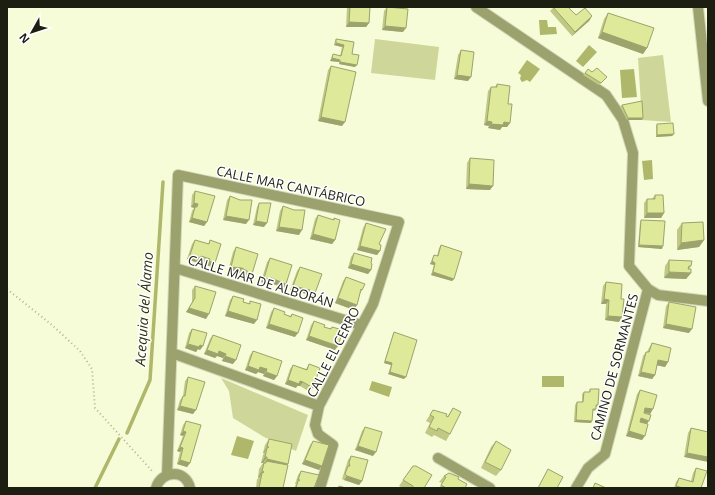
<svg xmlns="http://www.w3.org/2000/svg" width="715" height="495" font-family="'Open Sans',sans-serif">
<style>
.green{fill:#ced69a}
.water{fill:#afb76a}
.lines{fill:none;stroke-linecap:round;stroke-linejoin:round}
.stream{stroke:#afb76a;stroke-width:3.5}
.minor-casing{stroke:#d3d8b8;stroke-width:12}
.tertiary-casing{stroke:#d3d8b8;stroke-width:12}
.path{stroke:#b0b498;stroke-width:2;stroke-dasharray:1 3;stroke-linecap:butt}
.minor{stroke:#9ca26e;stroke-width:10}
.tertiary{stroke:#9ca26e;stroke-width:10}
.wall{fill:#c0c884}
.shaded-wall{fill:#9ca36c}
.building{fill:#dfe99a;stroke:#9ca36c}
.labels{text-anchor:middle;stroke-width:3;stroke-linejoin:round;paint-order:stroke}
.street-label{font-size:13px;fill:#1c1e11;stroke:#fff}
.water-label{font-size:14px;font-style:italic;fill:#2f3210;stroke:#fff}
</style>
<rect width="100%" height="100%" fill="#f6fbd8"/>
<path class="green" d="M375,39l64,8 -4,33 -64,-7z
M663,55l8,67 -29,-2 -4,-62z
M221,378l87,37 -12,36 -32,-14 -31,-19 -4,-27z"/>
<path class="water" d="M539,20h8l1,7h8l1,7 -17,1z
M589,45l8,7 -14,15 -7,-6z
M527,60l13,9 -10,13 -3,-2 -5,2 -2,-3 1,-4 -3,-2z
M634,69l3,28 -15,1 -2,-28z
M652,160l1,19 -9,1 -2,-19z
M542,376h22v11h-22z
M372,381l20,6 -3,10 -20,-7z
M237,436l17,5 -6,18 -17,-4z"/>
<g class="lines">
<path class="stream" d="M127,433l23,-53 13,-198
M95,488l24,-49"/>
<defs>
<path id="minor" d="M476,7l130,88 17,25 10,33 -4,113 19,23 10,6 50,6
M175,268l186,57
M172,353l147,53
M438,458l52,30
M167,475l11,-300 221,47 -26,82 -54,102 -4,19 3,9 15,11 -13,43
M156,488c5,-18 30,-19 34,0
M576,488l12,-20 17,-14 43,-165"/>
<path id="tertiary" d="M698,7l10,94"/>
</defs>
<use href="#minor" class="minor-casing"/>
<use href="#tertiary" class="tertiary-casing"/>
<path class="path" d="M7,289l45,36 28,26 12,18 3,39 58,64"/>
<use href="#minor" class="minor"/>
<use href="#tertiary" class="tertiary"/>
</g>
<path class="wall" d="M347,7h23l-1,16 -3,4h-20l1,-19z
M387,7l16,25 -21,-2 2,-19z
M554,7l22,8 16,1 -3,5 -17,15 -22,-25z
M608,13l39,35 -4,6 -45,-16 6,-19z
M336,39l18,3 -2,12 3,13 -16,-3v-2l-9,-1 3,-7 7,2 2,-9 -8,-2 1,-4z
M461,50l7,31 -14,-2 4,-24z
M331,66l11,60 -24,-5 10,-51z
M592,72l15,5 -8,8 -16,-10 2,-2z
M497,84l11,20 2,19 -3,4h-5l-2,3 -12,-2 1,-2 -5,-1 4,-34 3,-4h4z
M622,105l20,15h-15l-7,-13z
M657,124l17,10 -2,2 -16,1v-11z
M470,158l20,32 -24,-1 1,-26z
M195,191l12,31 -3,4 -15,-4 3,-11 2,-3 -3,-1 1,-12z
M655,195l9,18 -3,5h-17v-15l3,-4h5z
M230,196l10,4 6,24 -23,-4 4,-20z
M259,203l5,24 -11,-2 4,-18z
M283,206l16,29 -23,-4 4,-20z
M318,215l15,5 1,-2 1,22 -3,4 -22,-5 5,-20z
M641,220l21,29 -24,-2 2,-25z
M366,223l13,21 1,7 -3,4 -20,-5 6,-22z
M682,223l22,17 -5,7 -22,3v-20z
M195,240l13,4 2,-4 5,23 -3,4 -6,-2 1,-1 -8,-4 -1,3 -11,-4 5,-15z
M441,245l13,34 -2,2 -21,-6 3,-10 -4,-1 3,-7 1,-2 3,1 2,-8z
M236,247l16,27 -3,4 -10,-5 -11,-2 5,-19z
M354,253l17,10v7l-3,4 -20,-6 3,-11z
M270,258l16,26 -2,4 -16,-6 -1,2 -6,-2 6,-20z
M669,260l22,6 -2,3 2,4 -5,6 -22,-1 1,-12z
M300,267l15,26 -3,5 -6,-2 1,-2 -17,-4 7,-19z
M346,277l16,13 -2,4 -6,16 -19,-7 8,-22z
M606,282l13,40 -14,-2 1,-16h-5l2,-18z
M195,286l11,33 -20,-7 6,-10v-12z
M233,296l10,6 6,2 1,-3 4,23 -29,-8 5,-16z
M669,302l20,31 -26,-5 3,-22z
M274,308l10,6 6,2 2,-2 3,23 -29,-9 5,-16z
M314,321l10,6 6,2 2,-2 3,23 -29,-10 5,-15z
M192,329l11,17 -3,4 -2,-1 -2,3 -11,-4 4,-15z
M394,332l10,47 -16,-5 3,-9 -7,-2 9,-29z
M213,335l20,29 -11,-3 1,-3 -6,-2 -2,2 -11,-4 6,-15z
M652,343l16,19 -3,5 -8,-2 -2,10 -3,4 -14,-3 5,-20 3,-4h1l2,-4z
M253,351l24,25 -3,4 -11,-4 1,-2 -6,-2 -2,2 -11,-4 5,-15z
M309,364l4,24 -3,4 -10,-6h-3l-1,2 -11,-4 5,-15 3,-4 13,4z
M188,377l5,37 -16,-4 3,-10 3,-4 2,-15z
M590,389l8,16 -1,2h-1v2l-1,2h-3l-1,12 -17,-1 1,-17 2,-3h5v-8l2,-2h5z
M640,390l13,19 -3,5 -6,-2v1l3,11 -5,16 -16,-4 11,-42z
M453,408l-3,26 -4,7 -12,-6 -2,2 -7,-4 5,-10 -4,-2 7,-11 14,7z
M186,421l4,42 -3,4 -10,-3 3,-12 -3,-1 6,-15 -3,-1 3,-10z
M365,427l8,29 -18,-6 7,-19z
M691,428l17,4 -24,25 4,-24z
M269,439l18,26 -4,23h-27l1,-9 2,-1 -1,-1 1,-8 4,-6h-2l2,-8 1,-2h-1l2,-8z
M313,441l9,25 -3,4 -17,-6 8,-19z
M496,441l5,29 -5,6 -15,-8 10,-21z
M351,456l11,25 -3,4 -15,-5 -2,-1 6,-19z
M413,466l11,22h-22l-3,-2z
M696,468l5,20h-27l2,-6 3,-4 12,3 2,-8z
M301,471l13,17h-20l2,-4h-1l3,-9z
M444,476l14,3 7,9h-26l3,-5 -3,-1z"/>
<path class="shaded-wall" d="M592,16l-3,5 -17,15 3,-4z
M349,22l20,1 -3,4h-20z
M385,26l21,2 -3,4 -21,-2z
M602,32l45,16 -4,6 -45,-16z
M336,43l8,2 -2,2 -8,-2z
M332,58l8,2 -1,2 -9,-1z
M340,62l17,3 -2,2 -16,-3z
M457,75l14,2 -3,4 -14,-2z
M321,117l24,5 -3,4 -24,-5z
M628,118h15l-1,2h-15z
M487,121l5,1 -3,4 -5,-1z
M504,122l6,1 -3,4h-5l-2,3 -12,-2 3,-4z
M674,134l-2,2 -16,1 1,-2z
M469,184l24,2 -3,4 -24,-1z
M194,203l4,1 -3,4 -4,-1z
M647,213h17l-3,5h-17z
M226,216l23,4 -3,4 -23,-4z
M192,218l15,4 -3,4 -15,-4z
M256,221l11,2 -3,4 -11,-2z
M279,227l23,3 -3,5 -23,-4z
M313,234l22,6 -3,4 -22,-5z
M704,240l-5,7 -22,3 4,-7z
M639,245l24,1 -1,3 -24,-2z
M360,246l20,5 -3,4 -20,-5z
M190,255l11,3 -3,5 -11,-4z
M209,261l6,2 -3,4 -6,-2z
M432,261l3,2 -1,2 -4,-1z
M351,264l20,6 -3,4 -20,-6z
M231,267l11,1 -3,5 -11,-2z
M433,272l21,7 -2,2 -21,-6z
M669,272l22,1 -5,6 -22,-1z
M264,278h7l15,6 -2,4 -16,-6 -1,2 -6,-2z
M293,286l17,4 -3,4 -17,-4z
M309,291l6,2 -3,5 -6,-2z
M338,298l19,7 -3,5 -19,-7z
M604,299l5,1 -3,4h-5z
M189,308l20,6 -3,5 -20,-7z
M228,311l29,9 -3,4 -29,-8z
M608,316l14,1 -3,5 -14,-2z
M269,324l29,9 -3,4 -29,-9z
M666,324l26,5 -3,4 -26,-5z
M309,336l29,10 -3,4 -29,-10z
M188,344l12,1 3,1 -3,4 -2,-1 -2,3 -11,-4z
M207,350l12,1 7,3 -3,4 -6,-2 -2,2 -11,-4z
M225,356l11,4 -3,4 -11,-3z
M658,360l10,2 -3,5 -10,-2z
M385,361l7,2 -1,2 -7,-2z
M248,366l12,1 7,2 -3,5 -6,-2 -2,2 -11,-4z
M266,372l11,4 -3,4 -11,-4z
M390,372l16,5 -2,2 -16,-5z
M641,372l14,3 -3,4 -14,-3z
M288,380l12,1 3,1 -3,4h-3l-1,2 -11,-4z
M180,406l16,4 -3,4 -16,-4z
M645,408l8,1 -3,5 -8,-2z
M641,418l8,3 -3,4 -8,-2z
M576,420l16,1 -1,2 -17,-1z
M183,431l3,1 -3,4 -3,-1z
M629,431l16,5 -3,4 -16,-4z
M358,446l18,6 -3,4 -18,-6z
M180,447l3,1 -3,4 -3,-1z
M267,447h2l-2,1 -3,5h-1z
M687,453l21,4v5l-24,-5z
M265,457h2l-4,6h-2z
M267,459l21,5 -4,6 -18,-7v-2l-3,4 1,-1z
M180,460l10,3 -3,4 -10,-3z
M305,460l17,6 -3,4 -17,-6z
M262,471l2,1 -2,1 -3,5 -1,-1z
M347,476l15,5 -3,4 -15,-5z"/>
<path class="building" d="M350,7h20l-1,16 -20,-1z
M387,7l21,2 -2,19 -21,-2z
M553,7h15l8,8 9,-7 7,8 -17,16z
M608,13l46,15 -7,20 -45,-16z
M336,39l18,3 -2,12 7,1 -2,10 -17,-3v-2l-8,-2 1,-4 8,2 3,-11 -8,-2z
M461,50l13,2 -3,25 -14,-2z
M331,66l25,6 -11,50 -24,-5z
M597,68l10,9 -6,6 -16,-10 3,-4 4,3z
M497,84l13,2 -2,18h4l-2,19 -6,-1 -1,3 -12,-1 1,-2 -5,-1 4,-34h6z
M642,101l1,17h-15l-6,-13z
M673,123l1,11 -17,1v-11z
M470,158l24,2 -1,26 -24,-2z
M195,191l20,5 -8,26 -15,-4 3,-11h2l1,-3 -4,-1z
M655,195h8l1,18h-17v-14h8z
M230,196l10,4h12l-3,20 -23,-4z
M259,203h12l-4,20 -11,-2z
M283,206l11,4h11l-3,20 -23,-3z
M318,215l16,5v-2l6,2 -5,20 -22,-6z
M641,220l24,1 -2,25 -24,-1z
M703,222l1,18 -23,3 1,-20z
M366,223l20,6 -7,15 2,1 -1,6 -20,-5z
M195,240l14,4 1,-4 11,4 -6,19 -6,-2 1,-2 -9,-3v2l-11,-3z
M441,245l21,7 -8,27 -21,-7 2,-9 -3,-2 2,-6 4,1z
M236,247l22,7 -6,20 -10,-6 -11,-1z
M354,253l18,5 -1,5 1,1 -1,6 -20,-6z
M270,258l22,7 -6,19 -15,-6 -1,1 -6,-1z
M669,260l23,1 -1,5h-2l-1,3h3v4l-22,-1z
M300,267l22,7 -7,19 -6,-2 1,-1 -17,-4z
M346,277l19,7 -3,6 -1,-1 -4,16 -19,-7z
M606,282l16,2 -1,15h3l-2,18 -14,-1 1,-16 -5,-1z
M195,286l21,6 -7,22 -20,-6 6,-10z
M233,296l11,3 -1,3 7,2v-3l11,3 -4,16 -29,-9z
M669,302l27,5 -4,22 -26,-5z
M274,308l11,4 -1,2 7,3 1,-3 11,4 -5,15 -29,-9z
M314,321l11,4 -1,2 7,2 1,-2 11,3 -5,16 -29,-10z
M192,329l15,4 -4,13 -3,-1 -1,2 -11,-3z
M394,332l23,8 -11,37 -16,-5 2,-9 -7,-2z
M213,335l28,10 -5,15 -11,-4 1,-2 -7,-3 -1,3 -11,-4z
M652,343l19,5 -3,14 -10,-2 -3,15 -14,-3 5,-20h3z
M253,351l29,10 -5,15 -11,-4 1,-3 -4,-1 -3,-1 -1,3 -11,-4z
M309,364l11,4 -7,20 -10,-6 -3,-1 -1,3 -11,-4 5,-15 14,5z
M188,377l17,5 -9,28 -16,-4 3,-10h2z
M590,389h9l-1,16h-2v4h-3l-1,12 -16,-1 1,-18h6l1,-10h6z
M640,390l17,5 -4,14 -8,-1 -1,5 7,2 -2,6 -8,-3 -1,4 8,2 -3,12 -16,-5z
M453,408l8,4 -11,22 -12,-6 -1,3 -8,-4 5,-10 -4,-2 3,-5 14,4 -1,2 2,1z
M186,421l15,4 -11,38 -10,-3 3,-12 -3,-1 6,-15 -3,-1z
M365,427l17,5 -6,20 -18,-6z
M691,428l17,4v25l-21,-4z
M269,439l23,5 -4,20 -21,-5v-2h-2l2,-9 2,-1h-2z
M313,441l16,4 -7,21 -17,-6z
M496,441l15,9 -10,20 -16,-8z
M351,456l17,4 -6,21 -15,-5 -2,-2 3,-8h2l-1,-3z
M266,461l22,4 -5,23h-24l3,-15 2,-1 -2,-1 2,-8h2z
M413,466h3l16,9 -8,13h-11v-2l-10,-6z
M696,468l11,3 -6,17h-18l-7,-2 3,-8 14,4z
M548,469l15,8 -6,11h-19z
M301,471l18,4 -5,13h-18l2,-7 2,-1h-2z
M449,473l10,4 -1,2 9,5 -2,4h-19l-5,-3 5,-8 -2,-1z
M595,483l11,5h-13z
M339,486l7,2h-8z"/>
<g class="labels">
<g class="street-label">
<text transform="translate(291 186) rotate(12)" y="5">CALLE MAR CANTÁBRICO</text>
<text transform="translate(261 281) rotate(17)" y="5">CALLE MAR DE ALBORÁN</text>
<text transform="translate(333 352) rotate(-63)" y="5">CALLE EL CERRO</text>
<text transform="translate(614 367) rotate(-75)" y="5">CAMINO DE SORMANTES</text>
</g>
<g class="water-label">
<text transform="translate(144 309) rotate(-86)" y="5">Acequia del Álamo</text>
</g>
</g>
<rect width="715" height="495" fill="none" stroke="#1c1e11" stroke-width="16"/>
<g transform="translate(32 32) rotate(231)" stroke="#ffffff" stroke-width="3" paint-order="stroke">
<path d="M0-3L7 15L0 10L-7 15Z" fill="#1c1e11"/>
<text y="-6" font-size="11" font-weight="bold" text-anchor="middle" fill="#1c1e11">N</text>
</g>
</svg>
